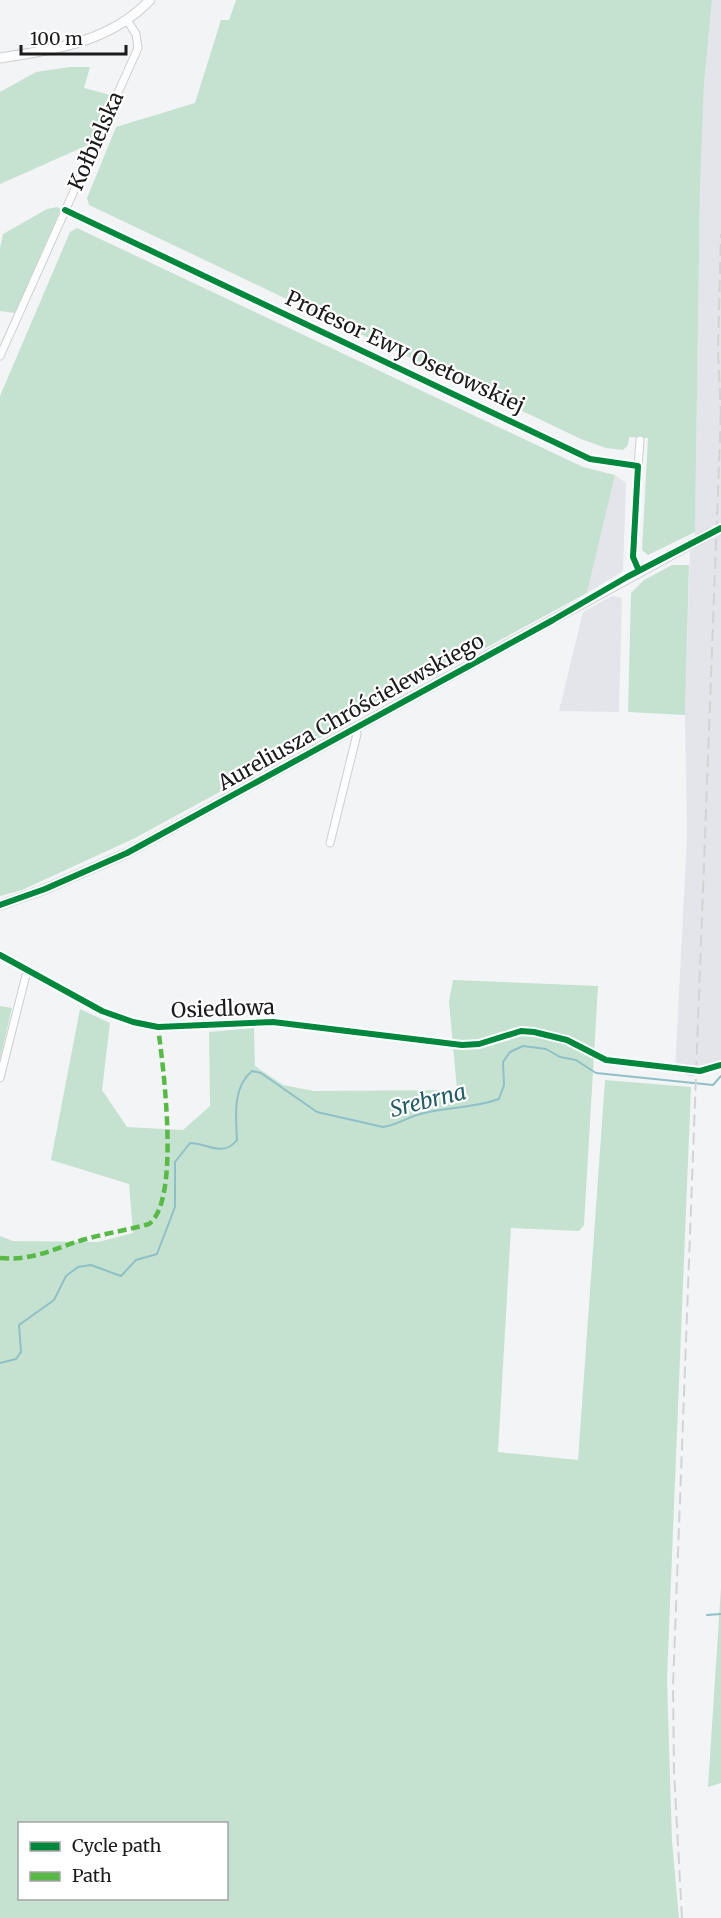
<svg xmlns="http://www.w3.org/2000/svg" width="721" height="1918" font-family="Merriweather,serif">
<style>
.built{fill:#e3e5eb}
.green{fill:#c5e2d1;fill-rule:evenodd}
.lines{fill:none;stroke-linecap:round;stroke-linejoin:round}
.stream{stroke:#8fc0c7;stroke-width:2}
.secondary-tunnel{stroke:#d3d3d5;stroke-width:9;stroke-dasharray:9 4.5;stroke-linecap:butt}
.street-casing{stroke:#cdced0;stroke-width:9}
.secondary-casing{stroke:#cdced0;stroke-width:11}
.street{stroke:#fdfdfe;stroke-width:7}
.secondary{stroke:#fdfdfe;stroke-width:9}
.rail{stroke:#d3d3d3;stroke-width:2;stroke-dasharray:12 6;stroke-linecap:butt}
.quiet{stroke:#58b947;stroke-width:4.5;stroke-dasharray:9 4.5;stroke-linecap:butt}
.cycleway-casing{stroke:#fff;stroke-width:10}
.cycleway{stroke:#00873e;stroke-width:6}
.labels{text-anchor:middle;stroke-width:4.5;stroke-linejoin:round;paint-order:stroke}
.street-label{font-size:21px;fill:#1b1b1d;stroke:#fff}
.water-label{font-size:22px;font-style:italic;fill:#235d65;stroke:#fff}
</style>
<rect width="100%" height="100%" fill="#f3f4f6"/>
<path class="built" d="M712,0h9v1068l-30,9 -16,-6 12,-234 -2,-122 5,-163 4,-3 1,-17 5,-341 4,-106z
M615,475l11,8 -3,88 -36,22z
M612,596l10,2 -3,114 -60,-1 24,-99z"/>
<path class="green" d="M236,0h476l-8,85 -4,106 -5,341 -47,23 -6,-5 6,-112 -19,-1 -1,8 -5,5 -17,-2 -25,-9 -492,-234 -2,-7 29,-71 79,-24 26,-83h8z
M70,67h20l-6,21 26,7 -22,50 -88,39v-92l36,-20z
M57,207l4,2 -46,104 -15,-2v-63l3,-14 44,-25z
M77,228l506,239 32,8 -28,118 -454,246 -111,51 -22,6v-500l70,-164z
M672,565h17l-4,150 -57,-3 3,-119 13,-13z
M453,980l145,6 -14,239 -5,6 -68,-3 -13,224 80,8 27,-380 86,7 -24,592 5,162 7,77h-679v-682l13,5 85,1 35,-9 -4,-49 -78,-24 29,-151 30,14 -8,67 25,37 56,3 27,-24 -1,-74 45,-4 1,38 28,19 31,6 143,-1 -8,-88zM20,1824h206v74h-206z
M0,1006l12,2 -12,51z
M721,1587v196l-13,4z"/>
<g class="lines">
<path class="stream" d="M0,1363l16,-4 5,-7 -2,-27 35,-25 12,-24 12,-9 13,-2 30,11 15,-16 21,-6 18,-47v-45l15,-19c17,0 33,15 47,-3 -1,-24 -5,-52 15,-69l9,2 56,39 66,15c15,-2 26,-11 41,-14 25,-6 50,-5 75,-14l5,-14 -1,-23 7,-10 13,-6 23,3 14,8 16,3 20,13 117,12 8,-9
M707,1615l14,-1"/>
<path class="secondary-tunnel" d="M711,533l10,-5"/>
<defs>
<path id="street" d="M65,210l525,249 48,7 -5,91 6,14
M0,356l138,-308 -2,-14 -9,-14
M638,466l2,-26
M330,843l27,-109 -3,-6
M0,955l102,56 31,11 25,5 115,-5 189,23 17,-1 42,-13 13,1 33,8 39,20 94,11 21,-6
M0,1078l27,-107"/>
<path id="secondary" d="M0,58c55,-9 109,-15 150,-58
M0,905l45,-16 82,-36 584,-320"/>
</defs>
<use href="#street" class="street-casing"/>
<use href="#secondary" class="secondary-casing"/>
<use href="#street" class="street"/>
<use href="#secondary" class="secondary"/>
<path class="rail" d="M721,418l-3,-68 3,-116
M682,1918l-8,-147 -1,-85 48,-1275"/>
<path class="quiet" d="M0,1258c35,3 54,-10 86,-19 21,-6 42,-9 63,-15 32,-24 14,-159 9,-197"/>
<defs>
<path id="cycleway" d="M65,210l525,249 48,7 -5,91 6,14
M0,905l45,-16 82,-36 426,-233 74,-43 94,-49
M0,955l102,56 31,11 25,5 115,-5 189,23 17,-1 42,-13 13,1 33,8 39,20 94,11 21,-6"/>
</defs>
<use href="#cycleway" class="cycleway-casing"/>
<use href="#cycleway" class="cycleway"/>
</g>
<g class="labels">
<g class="street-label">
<text transform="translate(96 141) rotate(-66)" y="7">Kołbielska</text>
<text transform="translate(405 352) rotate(25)" y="7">Profesor Ewy Osetowskiej</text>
<text transform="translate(351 712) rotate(-29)" y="7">Aureliusza Chróścielewskiego</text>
<text transform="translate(223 1009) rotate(-2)" y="7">Osiedlowa</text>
</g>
<g class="water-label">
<text transform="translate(428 1100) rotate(-14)" y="8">Srebrna</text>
</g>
</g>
<rect x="18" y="1822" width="210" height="78" fill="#ffffff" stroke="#a4a4a5" stroke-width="1.5"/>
<rect x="30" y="1842" width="30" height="9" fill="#00873e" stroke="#a4a4a5" stroke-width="1.5"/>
<text x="72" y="1852" font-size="18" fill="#1b1b1d">Cycle path</text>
<rect x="30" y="1872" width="30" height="9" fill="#58b947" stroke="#a4a4a5" stroke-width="1.5"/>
<text x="72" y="1882" font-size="18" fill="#1b1b1d">Path</text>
<path d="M21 45v9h105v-9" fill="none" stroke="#1b1b1d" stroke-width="3"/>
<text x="30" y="45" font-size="18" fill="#1b1b1d" stroke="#ffffff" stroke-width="4.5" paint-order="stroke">100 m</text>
</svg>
